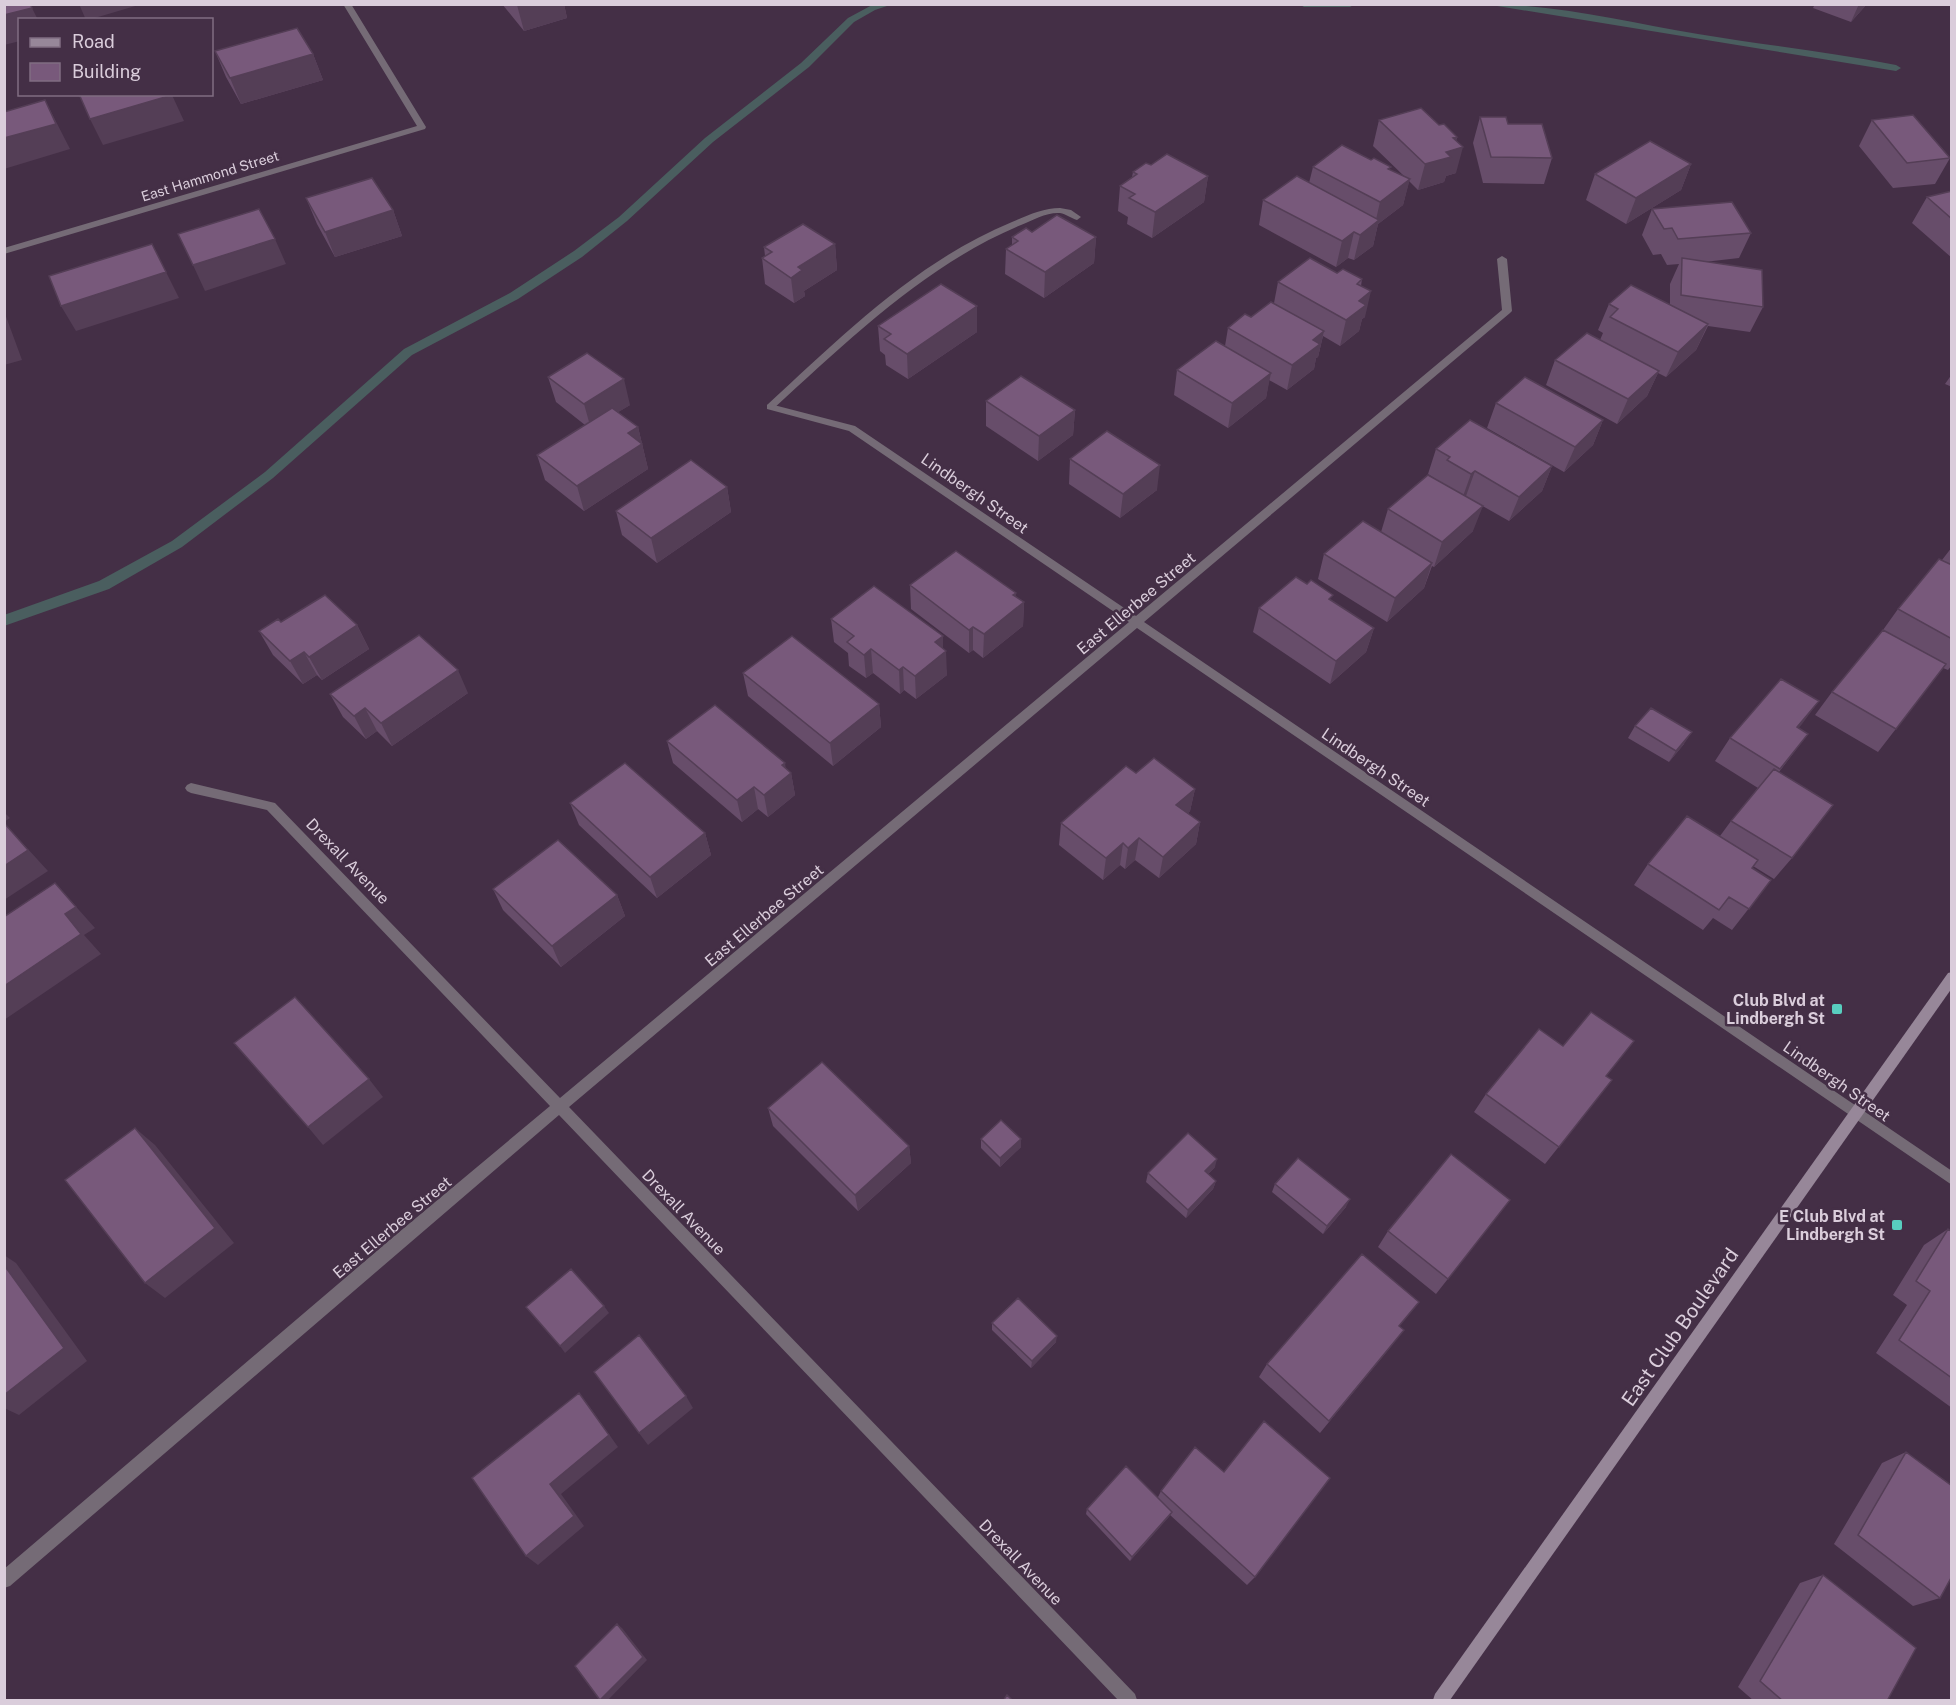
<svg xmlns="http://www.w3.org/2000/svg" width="1956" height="1705" font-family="'Public Sans',sans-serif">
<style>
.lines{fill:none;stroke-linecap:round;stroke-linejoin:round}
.stream{fill:#4a5e5f;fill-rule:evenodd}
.lane{fill:#756b76;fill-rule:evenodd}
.street{fill:#756b76;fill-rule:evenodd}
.secondary{fill:#978799;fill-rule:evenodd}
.wall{fill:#674d6a}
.shaded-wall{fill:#543e56}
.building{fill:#78597b;stroke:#543e56;stroke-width:1.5}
.poi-dot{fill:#58cebf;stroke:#442f46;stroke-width:2}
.labels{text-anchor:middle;stroke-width:5;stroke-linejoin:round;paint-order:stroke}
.far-street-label{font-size:14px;fill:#dacddb;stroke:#442f46}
.street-label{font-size:16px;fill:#dacddb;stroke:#442f46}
.poi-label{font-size:16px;font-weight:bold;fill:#dacddb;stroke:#442f46;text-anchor:end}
.near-street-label{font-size:20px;fill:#dacddb;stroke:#442f46}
</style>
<rect width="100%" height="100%" fill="#442f46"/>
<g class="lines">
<path class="stream" d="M874,4h19l-18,6 -21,12 -45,45 -96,75 -86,79 -45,36 -64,42 -106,56 -139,123 -91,69 -73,42 -105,37v-11l95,-34 73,-40 93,-69 139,-123 106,-56 64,-42 45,-34 86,-79 96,-75 47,-45z
M1299,4h56l-5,3h-46z
M1485,4c72,0 142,18 213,30 66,11 132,18 198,31l5,3 -5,3z"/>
<path class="lane" d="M1060,208l11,2 10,7 -4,3c-6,-2 -11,-6 -17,-7 -13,-1 -27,7 -39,12 -96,40 -172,115 -248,184h-6v-4c75,-69 150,-144 245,-183 16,-7 32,-14 48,-14z"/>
<path class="street" d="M343,4h8l75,123 -1,2 -421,125v-6l413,-122z
M1502,256l5,3 5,52 -2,2 -366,309 808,549v14l-815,-557 -568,479 566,587 2,6h-19l-559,-585 -549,471 -6,2v-19l388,-331 158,-132 -283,-296 -76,-17 -4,-2 -2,-3 2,-3 4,-2 84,20 285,295 569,-476 -280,-191 -82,-22v-4l3,-1 85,22 281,190 366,-306 -5,-51z"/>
<path class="secondary" d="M1952,972v16l-502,712h-17l2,-6 513,-721z"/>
</g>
<path class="wall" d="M502,4h62l3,14 -43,13z
M1815,4h52l-16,18 -38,-14z
M215,51l98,3 10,26 -82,24 -15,-27z
M1480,117l28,7 44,34 -8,26 -61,-1 -10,-40z
M1379,120l60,5 18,12 -1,4v32l-10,3 -2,6 -26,8 -9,-9 -6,24 -25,19 -5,22 -19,14 -6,-2 -12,9 -77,-42 4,-25 46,-17 4,-16 77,3 15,7 -32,-31z
M1872,120l78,38 -15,26 -42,4 -34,-42z
M1691,164l-10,26 -55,34 -40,-24 9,-26z
M1151,165l57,11 -4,26 -52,36 -25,-14 1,-7 -10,-6 2,-25 12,-9 1,-5z
M1952,191v67l-40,-35 15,-26z
M306,198l87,12 9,26 -67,21 -18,-33z
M1652,209l99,24 -12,25 -35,4 59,45 -13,25 -42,-6 -12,24 -30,27 -8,-4 -11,23 -30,28 -71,-39 9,-25 45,-20 3,-7 -5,-3 11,-26 61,1v-21l9,-20 -12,1 -6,-11 -8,1 -11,-20z
M1032,232l64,5 -2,26 -50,35 -39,-24 1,-25 6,-4v-8z
M835,244l2,26 -33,21 1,5 -11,7 -29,-19 -3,-26 3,-2 -1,-9z
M1337,273l25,6 -1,7 4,31 -3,2 -3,12 -19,15 -17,-10 -5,21 -2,1 -2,11 -27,21 -18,-10 -3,18 -38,30 -54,-33 3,-25 48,-24 3,-18 23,-11 23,-14 4,-21z
M878,326l99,6 -69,47 -22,-14 -1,-10 -5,-4z
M1952,374v13l-7,-3z
M548,377l82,28 -12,7 20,15 10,42 -64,42 -39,-31 -8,-25 48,-30 -29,-23z
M986,401l89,9 -2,25 -35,26 -52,-35z
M1496,403l107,17 -10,25 -29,27 -77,-44z
M1436,449l116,17 -10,25 -33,30 -44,-25 8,35 -39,36 -2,-1 -8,22 -37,34 -69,-43 6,-25 57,-22 7,-23 52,-27 -12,-8z
M1070,459l87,31 -37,28 -51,-34z
M727,487l4,25 -74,51 -35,-28 -6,-24z
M1952,547v118l-4,5 -5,-2 -65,84 -63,-37 17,-23 51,-62 15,-21 44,-49z
M910,585l105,11 9,6 -1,24 -40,32 -10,-8 -4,3 -58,-44z
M1332,601l42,27 -8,24 -36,32 -77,-52 6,-24z
M831,619l112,29 4,27 -31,24 -12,-9 -4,4 -27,-21 -7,5 -17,-12 -1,-13 -14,-11z
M281,622l76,3 12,24 -47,31 -5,-5 -14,9 -30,-29 -14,-24z
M743,673l136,31 2,23 -48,39 -85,-70z
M468,693l-76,53 -15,-15 -11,8 -23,-22 -13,-23z
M1635,726l49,18 -15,18 -41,-24z
M1799,728l9,6 -29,38 13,86 -18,21 -21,-13 -1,2 19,12 -39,50 -19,-12 -10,12 -69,-45 14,-21 72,-28 11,-15 27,-33 -43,-27 15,-23z
M667,741l119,28 5,4 4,22 -27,22 -10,-8 -16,13 -69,-59z
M1136,773l59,16 -5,22 -2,2 12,9 -4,22 -37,34 -24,-18 -10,9 -5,-4 -17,15 -44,-35 2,-22z
M570,803l135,30 6,22 -54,43 -78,-73z
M493,889l124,6 8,21 -64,51 -58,-57z
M1606,1076l6,4 -67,84 -71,-52 12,-18z
M768,1108l141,38 2,17 -53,48 -85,-85z
M981,1139l40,8 -21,20 -19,-19z
M1215,1167l-7,7 8,7 -3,8 -27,29 -40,-36 2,-9z
M1275,1184l71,23 -23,27 -51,-42z
M1510,1200l-74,94 -58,-47 10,-16z
M1948,1229l4,3v176l-76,-55 31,-48 -14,-10 31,-50z
M992,1323l64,19 -25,26 -39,-38z
M1399,1326l-6,18 -73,89 -61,-56 8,-13z
M1906,1452l34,146 -27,8 -79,-62 48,-81z
M1161,1491l94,86 -8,8 -77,-70 -40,46 -44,-47 1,-5 71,-12z
M1823,1575l64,126h-133l-16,-14 62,-104z"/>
<path class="shaded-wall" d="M30,4l8,16h-18v21l-16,4v-30z
M79,4h63l-54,16h-2z
M520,4h44l3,14 -43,13 -7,-26z
M1859,4h8l-16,18z
M313,54l10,26 -82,24 -11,-26z
M172,95l12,26 -81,24 -13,-26z
M45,100l25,49 -66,20v-31z
M1457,137l-4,13 10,-3 -7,26 -10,3 -2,6 -26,8 7,-26 28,-26z
M1691,164l-10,26 -55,34 10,-26z
M1208,176l-4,26 -52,36 3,-26z
M1410,179l-7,26 -25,19 -5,22 -19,14 6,-25 15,-11 5,-22z
M393,210l9,26 -67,21 -10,-25z
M1354,232l-6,26 -12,9 6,-26z
M1096,237l-2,26 -50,35 1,-26z
M275,239l11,25 -81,27 -12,-26z
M152,244l27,54 -103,33 -15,-25z
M835,244l2,26 -33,21 1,5 -11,7 -3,-25 7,-11z
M1371,291l-6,26 -3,2 -3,12 -19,15 6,-26 13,-19z
M977,306v26l-69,47 -1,-25z
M4,311l18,49 -18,5z
M1708,324l-12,26 -30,27 12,-25z
M1324,331l-6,26 -2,1 -2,11 -27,21 5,-25 21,-25z
M1659,371l-12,25 -30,28 11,-25z
M1271,373l-5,25 -38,30 4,-25z
M624,379l6,26 -39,24 -7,-25z
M1075,410l-2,25 -35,26 1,-25z
M1603,420l-10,25 -29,27 11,-25z
M638,427l10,42 -64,42 -7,-25 51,-53z
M1160,465l-3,25 -37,28 3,-24z
M1552,466l-10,25 -33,30 10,-24z
M1475,471l-9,25 -4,3 9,-25z
M727,487l4,25 -74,51 -6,-25z
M1483,506l-10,25 -39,36 8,-25z
M1432,563l-8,25 -37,34 8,-24z
M1016,593l-1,16 9,-7 -1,24 -40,32 1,-24 29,-39z
M357,625l12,24 -47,31 -13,-23z
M973,627v23l-4,3v-23z
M1374,628l-8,24 -36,32 6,-23z
M943,636v18l3,-3 1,24 -31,24 -1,-23 20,-34z
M871,649l2,24 -7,5 -2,-23z
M304,652l13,23 -14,9 -13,-23z
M903,667l1,23 -4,4 -1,-24z
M458,670l10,23 -76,53 -11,-23z
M1819,701l-17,23 -21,26 16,-23z
M879,704l2,23 -48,39 -3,-23z
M365,708l12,23 -11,8 -12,-23z
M1692,732l-8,12 -15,18 7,-11z
M785,763l2,13 4,-3 4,22 -27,22 -4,-22 18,-30z
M754,787l4,22 -16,13 -5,-22z
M1195,789l-5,22 -18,16 4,-22z
M4,812l6,6 -6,4z
M1200,822l-4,22 -37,34 4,-21z
M5,824l43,47 -44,29v-34z
M705,833l6,22 -54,43 -7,-21z
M1139,838l-4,22 -10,9 3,-21z
M1123,843l-3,22 -17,15 3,-22z
M55,883l40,45 -11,7 17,19 -97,66v-34l61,-72z
M617,895l8,21 -64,51 -9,-21z
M369,1079l14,18 -60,48 -15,-18z
M135,1128l20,17 79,98 -69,55 -20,-15z
M1021,1139v8l-21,20v-9z
M909,1146l2,17 -53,48 -3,-16z
M1217,1159l-2,8 -13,12 3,-8z
M1216,1181l-3,8 -27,29 2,-8z
M1350,1199l-4,8 -23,27 4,-8z
M4,1255l12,8 71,98 -68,54 -15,-7z
M604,1306l5,7 -44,40 -5,-7z
M1057,1336l-1,6 -25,26 1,-7z
M579,1393l10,13 29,41 -57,47 23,32 -46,39 -12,-9 24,-72z
M686,1396l7,12 -45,37 -9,-12z
M1172,1512l-3,5 -39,44 2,-4z
M617,1624l5,4 25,32 -40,41h-6l-1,-1z"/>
<path class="building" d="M4,4h26l2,4 -28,7z
M297,28l16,26 -83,24 -15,-27z
M79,94h93v1l-82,24z
M45,100l11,24 -52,14v-26z
M1421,108l18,17 5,-1 13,13 -4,1 10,9 -17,5 5,5 -26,7 -46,-44z
M1913,115l37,43 -43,5 -35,-43z
M1480,117h26l2,7h34l10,34 -61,-1z
M1650,141l41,23 -55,34 -41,-24z
M1342,145l29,15 3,-2 17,9 -3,2 22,10 -30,23 -67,-35z
M1167,154l41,22 -53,36 -26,-14 6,-4 -15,-8 17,-12 -4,-2 13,-9 5,2z
M1297,176l82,44 -19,15 -6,-3 -12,9 -79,-41z
M372,178l21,32 -68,22 -19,-34z
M1952,191v28l-25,-22z
M1732,202l19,31 -73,6 -6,-11 -8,1 -12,-20z
M259,209l16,30 -82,26 -15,-31z
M1057,215l39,22 -51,35 -39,-23 12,-8 -6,-4 14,-9 6,4z
M803,224l32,20 -37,23 4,3 -11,8 -29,-20 10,-6 -8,-5z
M152,244l14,28 -105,34 -12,-30z
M1310,258l27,15 6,-4 19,10 -5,5 14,7 -12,10 7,4 -20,15 -68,-38z
M1682,258l80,12 1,37 -82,-12z
M941,284l36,22 -70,48 -23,-15 7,-5 -13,-8z
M1631,285l77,39 -30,28 -68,-35 8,-8 -9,-5z
M1271,302l53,29 -11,9 7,4 -28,21 -64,-37 17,-14 6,3z
M1587,333l72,38 -31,28 -73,-39z
M1216,341l55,32 -39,30 -55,-33z
M587,353l37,26 -40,25 -36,-27z
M1021,376l54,34 -36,26 -53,-35z
M1525,377l78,43 -28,27 -79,-44z
M612,408l26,19 -10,6 14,11 -65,42 -40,-31z
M1470,420l82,46 -33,31 -44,-26 -4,3 -24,-14 3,-3 -14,-8z
M1107,431l53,34 -37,29 -53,-35z
M691,460l36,27 -76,51 -35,-27z
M1428,475l55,31 -41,36 -54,-33z
M1363,521l69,42 -37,35 -71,-44z
M956,551l60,42 -3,2 11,7 -40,32 -11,-7 -4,3 -59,-45z
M1939,559l13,6v74l-54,-30z
M1296,577l11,7 4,-4 22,15 -4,4 45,29 -38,33 -77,-53z
M874,586l69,50 -8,6 11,9 -31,25 -12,-9 -4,3 -28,-21 -7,6 -17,-13 7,-6 -23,-17z
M325,595l32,30 -48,32 -5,-5 -14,9 -31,-30 19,-12 3,3z
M1883,630l63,34 -50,65 -64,-37z
M419,635l39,35 -77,53 -16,-15 -11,8 -24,-22z
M792,636l87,68 -49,39 -87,-70z
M1781,679l38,22 -22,26 11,7 -28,35 -50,-31z
M715,705l70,58 -3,2 9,8 -27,22 -10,-8 -17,13 -70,-59z
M1651,708l41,24 -16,19 -41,-25z
M1154,758l41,31 -19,16 24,17 -37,35 -24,-19 -11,10 -5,-5 -17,15 -45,-35 65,-57 10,7z
M625,763l80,70 -55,44 -80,-74z
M1774,769l59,36 -41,53 -61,-37z
M1687,816l71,44 -6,8 19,12 -22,29 -20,-12 -10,13 -71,-46z
M5,824l23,26 -24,16v-41z
M558,840l59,55 -65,51 -59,-57z
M55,883l21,24 -11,7 16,20 -77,52v-69z
M295,997l74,82 -61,48 -74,-84z
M1591,1012l43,29 -28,35 6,4 -53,67 -73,-53 53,-65 24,17z
M822,1062l87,84 -54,49 -87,-87z
M1001,1120l20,19 -21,19 -19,-19z
M135,1128l80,100 -70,55 -80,-103z
M1188,1133l29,26 -12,12 11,10 -28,29 -40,-37z
M1451,1154l59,46 -62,79 -60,-48z
M1298,1158l52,41 -23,27 -52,-42z
M1948,1229l4,3v146l-53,-38 31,-49 -14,-10z
M1362,1254l57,48 -20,24 5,4 -75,91 -62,-57z
M4,1265l60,83 -60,47z
M571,1269l33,37 -44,40 -34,-39z
M1018,1298l39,38 -25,25 -40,-38z
M639,1335l47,61 -47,37 -45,-61z
M579,1393l30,42 -59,49 24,32 -48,40 -54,-78z
M1264,1421l66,57 -75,99 -94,-86 34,-44 29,25z
M1906,1452l46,34v90l-12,22 -82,-63z
M1126,1466l46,46 -40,45 -45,-48z
M1823,1575l93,73 -29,53h-104l-23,-20z
M617,1624l26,33 -43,43 -25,-34z
M1007,1695l6,6h-10z"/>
<g class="poi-dot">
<rect x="1831" y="1003" width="12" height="12" rx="3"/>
<rect x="1891" y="1219" width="12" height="12" rx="3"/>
</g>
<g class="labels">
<g class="far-street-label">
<text transform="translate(210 176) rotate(-17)" y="5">East Hammond Street</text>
</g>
<g class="street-label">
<text transform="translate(975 493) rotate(35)" y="6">Lindbergh Street</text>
<text transform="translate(1136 603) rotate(-40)" y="6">East Ellerbee Street</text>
<text transform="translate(1376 767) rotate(34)" y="6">Lindbergh Street</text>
<text transform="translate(348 861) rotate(46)" y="6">Drexall Avenue</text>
<text transform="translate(764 915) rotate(-40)" y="6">East Ellerbee Street</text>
<text transform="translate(1837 1081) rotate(35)" y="6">Lindbergh Street</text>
<text transform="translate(684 1212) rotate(46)" y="6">Drexall Avenue</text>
<text transform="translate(392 1227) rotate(-40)" y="6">East Ellerbee Street</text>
<text transform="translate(1021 1562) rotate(46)" y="6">Drexall Avenue</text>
</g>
<g class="poi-label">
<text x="1825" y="1006">Club Blvd at<tspan x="1825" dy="18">Lindbergh St</tspan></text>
<text x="1885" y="1222">E Club Blvd at<tspan x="1885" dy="18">Lindbergh St</tspan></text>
</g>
<g class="near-street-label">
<text transform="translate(1680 1327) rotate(-55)" y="7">East Club Boulevard</text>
</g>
</g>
<rect width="1956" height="1705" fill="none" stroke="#dacddb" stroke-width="12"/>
<rect x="18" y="18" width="195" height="78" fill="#442f46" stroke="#806e82" stroke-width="1.5"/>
<rect x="30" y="38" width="30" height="9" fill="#978799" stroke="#806e82" stroke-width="1.5"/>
<text x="72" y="48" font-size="18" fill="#dacddb">Road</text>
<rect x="30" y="63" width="30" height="18" fill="#78597b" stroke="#806e82" stroke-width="1.5"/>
<text x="72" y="78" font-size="18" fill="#dacddb">Building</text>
</svg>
